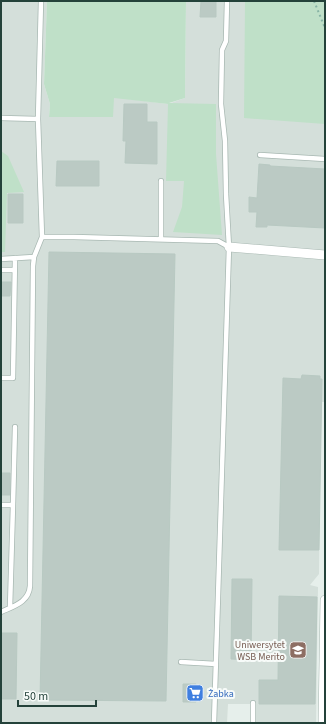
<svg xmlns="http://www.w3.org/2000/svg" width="326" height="724" font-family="'Source Sans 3',sans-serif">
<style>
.built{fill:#d4dfda}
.green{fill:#bfe0c8}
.building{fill:#bbcac4;stroke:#b8c9c2}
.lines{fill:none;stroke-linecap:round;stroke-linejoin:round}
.service-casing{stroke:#a8b8b2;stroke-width:6}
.minor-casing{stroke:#a8b8b2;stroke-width:10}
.path{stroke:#86b3a5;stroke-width:2;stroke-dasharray:2 3;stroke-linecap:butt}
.service{stroke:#fff;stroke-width:4.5}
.minor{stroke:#fff;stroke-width:9}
.labels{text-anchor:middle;stroke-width:4;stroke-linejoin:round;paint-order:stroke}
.education-label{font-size:10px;fill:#785e54;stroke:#f7fbf9;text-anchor:end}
.shop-label{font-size:10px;fill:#366cbe;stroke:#f7fbf9;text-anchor:start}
</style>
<rect width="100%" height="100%" fill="#e6efeb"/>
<path class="built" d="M1,1h46l-3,83 6,20 -1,13h64v-20l55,7 17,-6 1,-97h139v401h-4l-2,172 -9,11 8,2 -2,136h-60l-1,-19h-27l-1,19h-226z"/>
<path class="green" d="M47,1h139l-1,97 -16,5 47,1v50l6,81 -49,-3 9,-25 2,-26h-18l2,-77 -54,-6 -1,19h-64l1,-13 -6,-20z
M245,1h80v123l-81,-6z
M1,151l7,5 16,36 -17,1 -2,59h-4z"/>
<path class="building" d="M201,1h15v16h-16z
M124,104h23v18h10v42l-32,-1 1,-22h-3z
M57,161h42v25h-43z
M259,164l11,1v1l55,3v59l-58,-3v2h-11l1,-15h-8v-15l8,1z
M8,194h15v29h-15z
M49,252l126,2 -9,447 -126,-1z
M1,282h10l-1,14h-9z
M302,375l18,1v3h2l-3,171h-40l4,-172 18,1z
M1,473h9v22h-9z
M232,579h20l-1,81 -20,-1z
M279,596l38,1 -2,107h-56v-24h19z
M1,633h16l-1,66h-15z
M183,684h13v18h-13z"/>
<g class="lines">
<defs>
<path id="service" d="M1,118l37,1 4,118h32l144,4 11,6
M38,119l3,-118
M260,155l65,4
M161,238v-57
M1,259l33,-2
M1,270h14
M1,378h12l2,-120
M1,505h12l-3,103
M13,505l2,-78
M1,612c13,-6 28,-10 29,-26l3,-320 1,-9 8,-20
M181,662l35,2
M214,723l15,-476 -3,-53 -1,-53 -4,-37 1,-54 4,-9 1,-40
M253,723v-20"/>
<path id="minor" d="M229,247l96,8
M323,723l2,-123"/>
</defs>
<use href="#service" class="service-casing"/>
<use href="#minor" class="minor-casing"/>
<path class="path" d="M314,1l11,27"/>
<use href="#service" class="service"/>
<use href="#minor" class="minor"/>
</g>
<defs>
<symbol id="university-square" viewBox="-11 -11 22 22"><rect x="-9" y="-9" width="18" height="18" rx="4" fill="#8d6e63" stroke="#f7fbf9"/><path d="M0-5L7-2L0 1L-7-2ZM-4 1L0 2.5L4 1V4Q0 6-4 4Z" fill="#fff"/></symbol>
<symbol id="supermarket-square" viewBox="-11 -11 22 22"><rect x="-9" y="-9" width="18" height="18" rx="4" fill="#3f7fe0" stroke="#f7fbf9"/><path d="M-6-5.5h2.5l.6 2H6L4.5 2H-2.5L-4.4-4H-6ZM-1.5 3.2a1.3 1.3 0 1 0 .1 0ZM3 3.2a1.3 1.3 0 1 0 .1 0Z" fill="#fff"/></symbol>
</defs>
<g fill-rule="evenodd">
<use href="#university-square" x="288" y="640" width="20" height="20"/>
<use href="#supermarket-square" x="185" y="683" width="20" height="20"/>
</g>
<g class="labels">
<g class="education-label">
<text x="285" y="648">Uniwersytet<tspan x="285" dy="12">WSB Merito</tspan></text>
</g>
<g class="shop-label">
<text x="208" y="697">Żabka</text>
</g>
</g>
<rect width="326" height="724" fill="none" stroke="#24423a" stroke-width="4"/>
<path d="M18 700v6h78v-6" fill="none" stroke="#24423a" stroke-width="2"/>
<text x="24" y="700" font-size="12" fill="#24423a" stroke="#f7fbf9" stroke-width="3" paint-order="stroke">50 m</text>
</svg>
